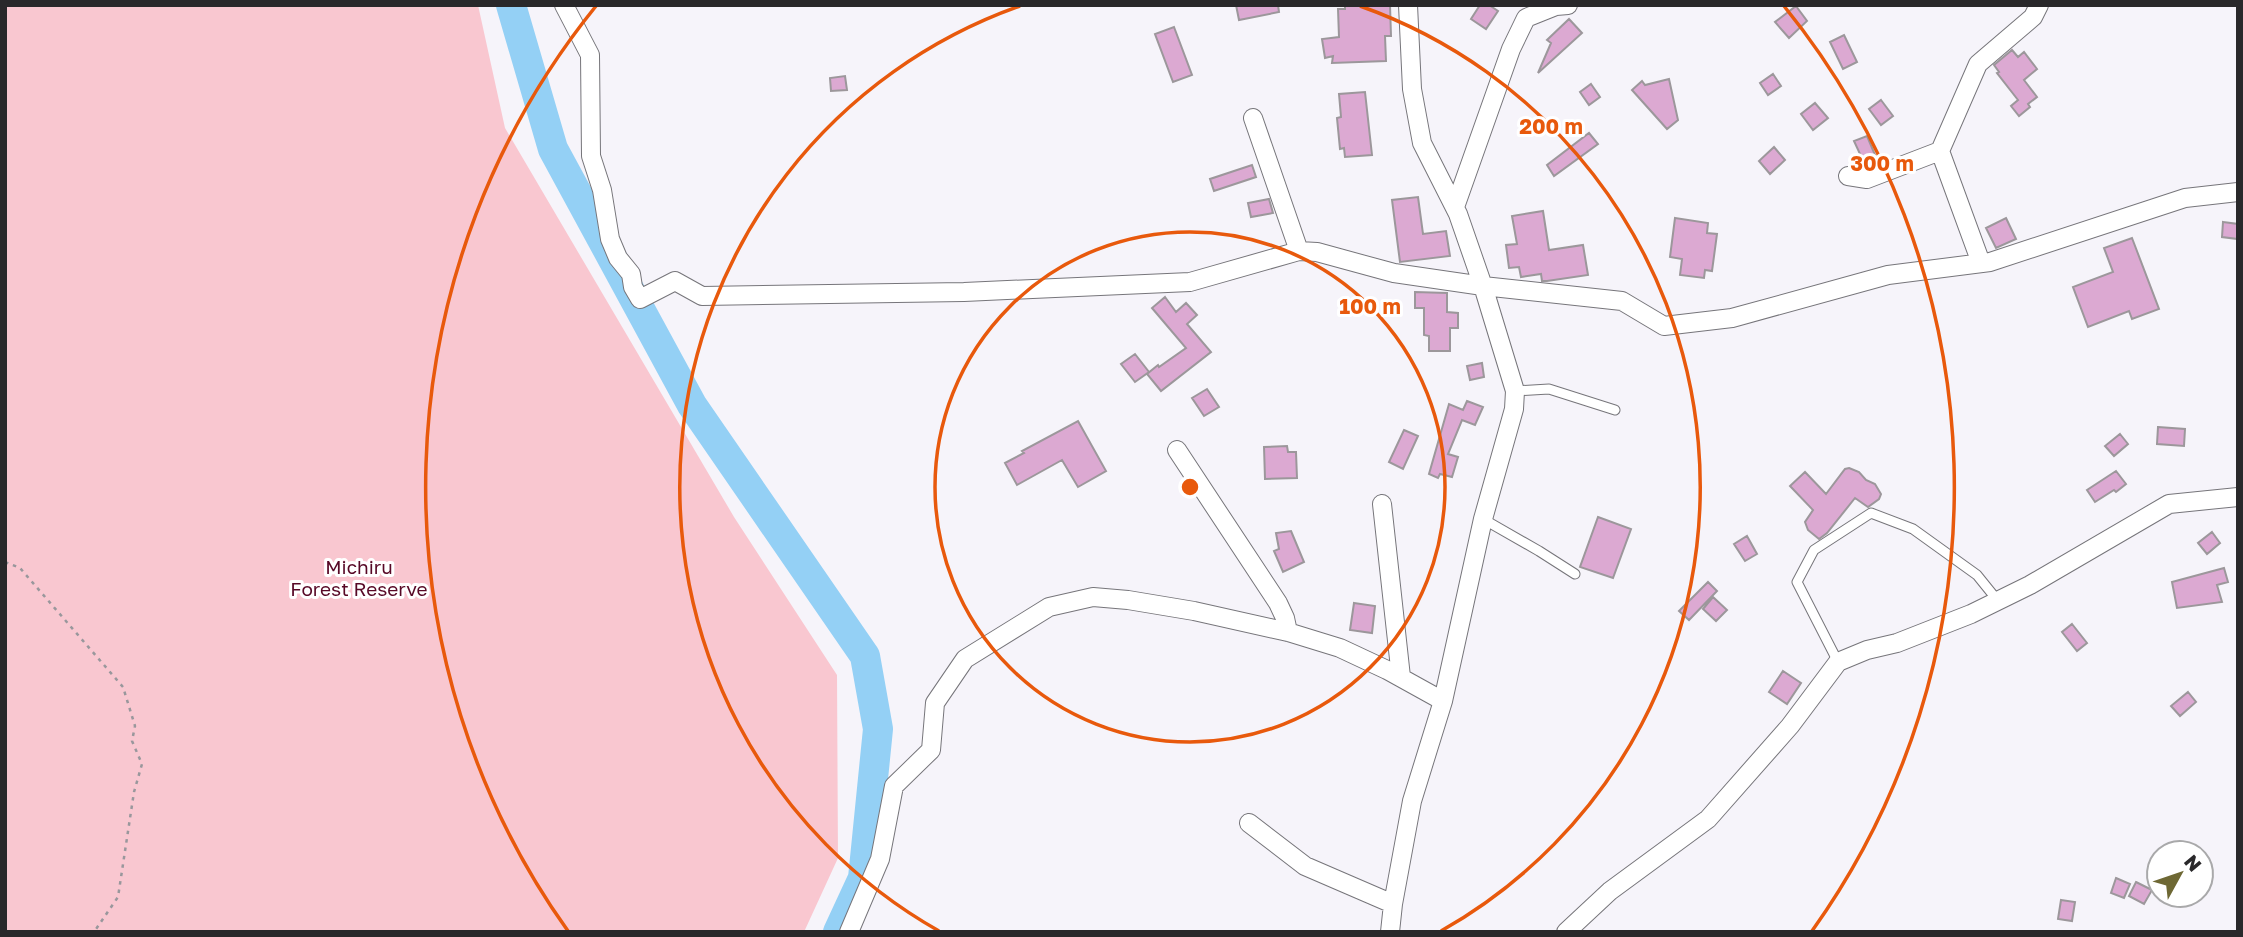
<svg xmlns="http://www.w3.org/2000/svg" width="2243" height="937" font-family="'Golos Text',sans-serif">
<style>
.green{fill:#f9c7d0}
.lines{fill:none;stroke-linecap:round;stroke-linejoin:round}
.river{stroke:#94d0f5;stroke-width:30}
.building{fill:#dca9d2;stroke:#9c979b;stroke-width:2}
.lane-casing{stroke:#76757a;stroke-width:11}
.street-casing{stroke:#76757a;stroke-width:20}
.path{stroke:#99979c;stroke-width:2.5;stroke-dasharray:3.5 5;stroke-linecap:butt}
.lane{stroke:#fff;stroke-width:9}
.street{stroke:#fff;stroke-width:18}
.ring{fill:none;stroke:#e8590c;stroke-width:3.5}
.labels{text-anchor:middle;stroke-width:6;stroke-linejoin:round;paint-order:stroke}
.park-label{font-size:19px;fill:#570826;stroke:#fff}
.centre{fill:#e8590c;stroke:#fff;stroke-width:3.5}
.ring-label{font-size:21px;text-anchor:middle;font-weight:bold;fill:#e8590c;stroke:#fff;stroke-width:6;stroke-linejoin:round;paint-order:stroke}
</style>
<rect width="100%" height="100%" fill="#f6f4fa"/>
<path class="green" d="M5,5h473l27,123 229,389 103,158 1,183 -34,74h-799z"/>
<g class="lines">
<path class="river" d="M511,5l42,144 139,256 173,251 13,73 -15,149 -25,54"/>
</g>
<path class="building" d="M1236,5h42l1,7 -40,8z
M1345,5h45l1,31h-6l1,25 -54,2 1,-7 -8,2 -3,-19 17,-2 -1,-28h7z
M1480,5h9l9,6 -12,18 -15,-10z
M1796,6l11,15 -18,17 -14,-16z
M1569,19l13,14 -44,40 13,-30 -4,-3z
M1174,27l18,48 -19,7 -18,-48z
M1844,35l13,27 -14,7 -13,-27z
M2012,50l6,7 6,-5 13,17 -13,11 13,17 -9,7 2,3 -11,9 -8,-10 7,-6 -21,-27 2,-1 -5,-7z
M1773,74l8,12 -13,9 -8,-12z
M845,76l2,14 -16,1 -1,-13z
M1669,79l9,41 -11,9 -35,-39 10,-9 3,4z
M1591,84l9,13 -11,8 -9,-13z
M1365,92l7,63 -27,2 -1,-9 -4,1 -3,-31 4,-1 -2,-23z
M1881,100l12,16 -12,9 -12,-16z
M1815,103l13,15 -15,12 -12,-16z
M1589,133l9,11 -44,32 -7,-11z
M1867,136l11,26 -12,5 -12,-26z
M1774,147l11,13 -15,14 -11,-13z
M1252,165l4,12 -42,14 -4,-12z
M1418,197l5,37 23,-3 4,25 -50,6 -8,-62z
M1269,199l4,14 -22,4 -3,-14z
M1543,211l6,39 34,-5 5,30 -41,6h-5l-1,-7 -20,3 -2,-10 -10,1 -3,-23 11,-1 -5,-28z
M1675,218l33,5 -1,10 10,1 -5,37 -7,-1 -1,8 -24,-3 2,-16 -12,-2z
M2006,218l10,21 -20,9 -10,-20z
M2223,222l15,2v15l-16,-2z
M2132,238l27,71 -27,10 -3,-8 -41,16 -15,-40 40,-15 -9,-24z
M1415,292l32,1v19l11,1v15h-8v23h-21v-15l-5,-1v-27h-9z
M1165,297l11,15 10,-9 11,12 -10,9 24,28 -50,39 -14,-17 11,-9 1,2 27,-19 -34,-40z
M1135,354l14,18 -14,10 -14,-18z
M1482,363l2,14 -14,3 -3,-14z
M1207,389l12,18 -15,9 -12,-18z
M1467,401l16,6 -8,18 -13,-5 -14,34 10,3 -6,20 -12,-3 -2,4 -9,-4 20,-70 14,6z
M1078,421l28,50 -28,16 -16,-27 -45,25 -12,-22 19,-10 -2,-2z
M2158,427l27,2 -1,17 -27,-2z
M1404,430l14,6 -15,33 -14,-7z
M2120,434l8,10 -14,12 -9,-10z
M1287,446l1,6h8l1,26 -32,1 -1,-32z
M1849,468l10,4 7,8 9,4 6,10 -2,5 -11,8 -13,-9 -28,35 -8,6 -11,-9 -3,-8 8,-12 -23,-24 15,-14 21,22 19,-25z
M2116,471l10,13 -10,8 -2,-2 -19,12 -8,-12z
M1598,517l33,12 -18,49 -33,-11z
M1291,531l13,31 -21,10 -9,-21 5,-2 -3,-16z
M2212,532l8,11 -13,11 -9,-11z
M1747,536l10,18 -12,7 -11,-17z
M2224,568l4,14 -11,3 5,17 -45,6 -5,-26z
M1708,582l9,9 -28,29 -10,-9z
M1713,597l14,13 -11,11 -13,-12z
M1354,603l21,3 -3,27 -22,-3z
M2072,624l15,19 -10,8 -15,-19z
M1783,671l18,12 -14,21 -18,-12z
M2188,692l8,10 -16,14 -9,-10z
M2116,878l14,6 -6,14 -13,-5z
M2136,882l16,8 -8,14 -15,-8z
M2061,900l14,2 -3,19 -14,-2z"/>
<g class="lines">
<defs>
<path id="lane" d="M1515,391l34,-2 66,21
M1483,519l56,32 36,23
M1838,662l-41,-80 17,-32 57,-37 42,16 64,46 21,26"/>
<path id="street" d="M564,5l26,50 1,101 11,34 8,49 8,19 13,16 2,13 7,12 35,-18 27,15 262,-4 226,-10 109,-31
M1253,118l46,133 18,1 77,21 89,13 139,15 42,25 68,-8 156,-43 102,-13 195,-64 53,-6
M1848,176l19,3 73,-28
M1455,207l56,-158 15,-31 30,-12 12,-1
M1981,263l-41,-112 38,-87 55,-47 6,-12
M1177,450l101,153 7,15 3,14
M1382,504l19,173
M1249,823l56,43 88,38
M849,932l31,-73 14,-73 37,-36 4,-47 30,-44 84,-52 44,-10 35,3 66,11 94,21 52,16 47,22 56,31
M1390,932l3,-28 19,-103 31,-100 40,-182 31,-110 1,-18 -32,-105 -25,-72 -36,-71 -10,-54 -4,-84
M1566,932l44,-41 98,-72 82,-93 48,-64 29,-12 30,-7 74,-29 59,-29 139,-81 69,-7"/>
</defs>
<use href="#lane" class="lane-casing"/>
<use href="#street" class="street-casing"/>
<path class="path" d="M5,562l15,6 103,119 12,39 -3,15 10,23 -8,28 -16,105 -24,35"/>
<use href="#lane" class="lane"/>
<use href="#street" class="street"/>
</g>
<g class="ring">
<circle cx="1190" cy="487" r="255"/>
<path d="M939 931A510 510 0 0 1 1020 6M1360 6A510 510 0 0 1 1441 931"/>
<path d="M568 931A764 764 0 0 1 596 6M1784 6A764 764 0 0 1 1812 931"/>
</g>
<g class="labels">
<g class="park-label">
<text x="359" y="574">Michiru<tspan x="359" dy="22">Forest Reserve</tspan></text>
</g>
</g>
<circle cx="1190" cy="487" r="10" class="centre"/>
<g class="ring-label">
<text x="1551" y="134">200 m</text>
<text x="1882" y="171">300 m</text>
<text x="1370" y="314">100 m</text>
</g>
<rect width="2243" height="937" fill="none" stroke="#29282a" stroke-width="14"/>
<g transform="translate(2180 874) rotate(50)"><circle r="33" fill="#ffffff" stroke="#a9a9aa" stroke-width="2"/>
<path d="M0-5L12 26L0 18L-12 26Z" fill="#6e6834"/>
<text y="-10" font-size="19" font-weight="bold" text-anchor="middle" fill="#29282a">N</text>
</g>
</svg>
